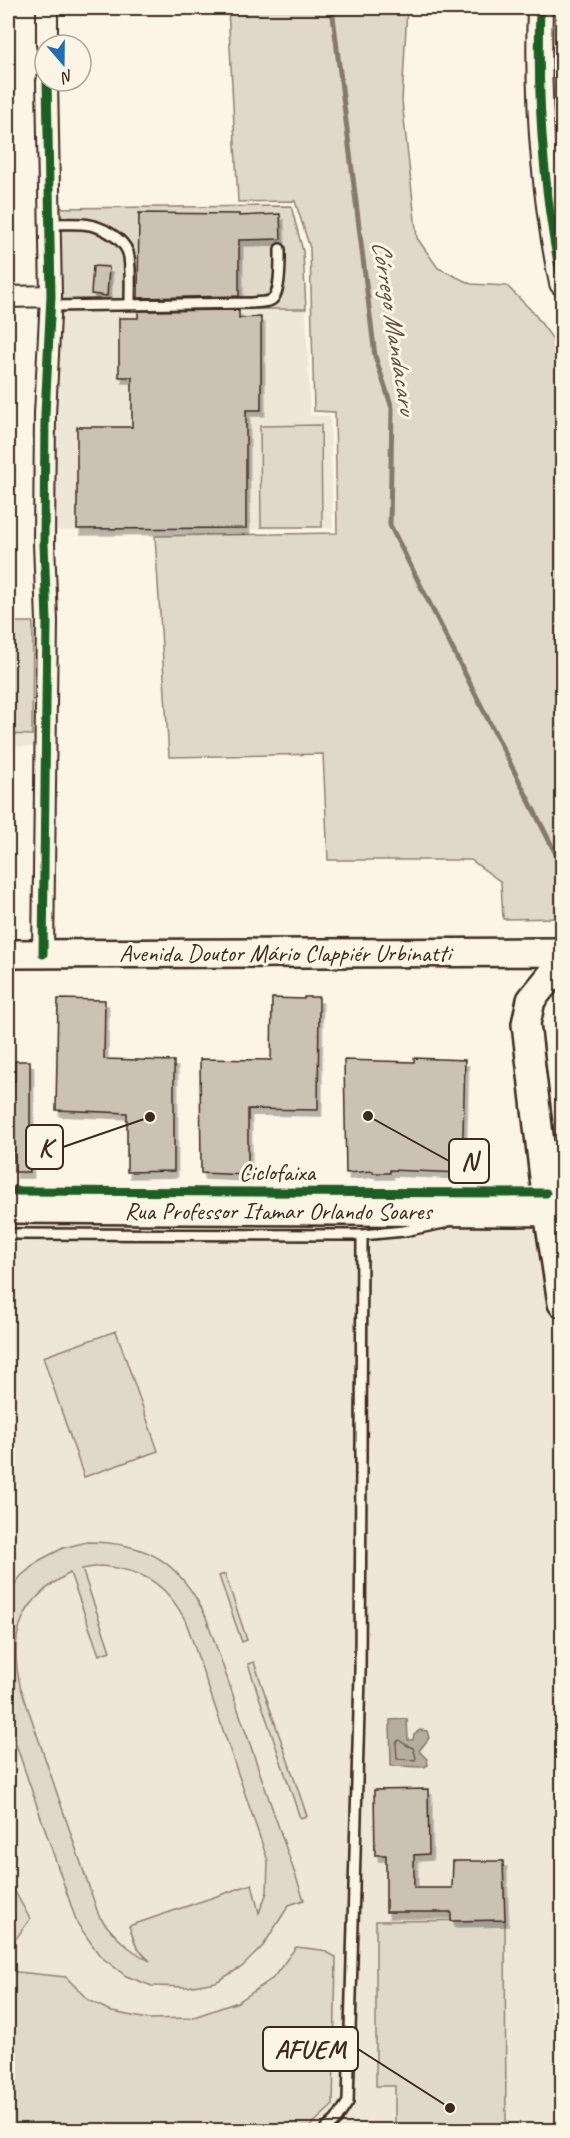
<svg xmlns="http://www.w3.org/2000/svg" width="570" height="2138" font-family="Caveat,sans-serif">
<style>
.built{fill:#eee6d6}
.green{fill:#e0d8c8;stroke:#8e8173;stroke-width:1.5;fill-rule:evenodd}
.water{fill:#b7ad9e;stroke:#85796b;stroke-width:1.5}
.lines{fill:none;stroke-linecap:round;stroke-linejoin:round}
.shore{stroke:#6d5e51;stroke-width:1.5}
.stream{stroke:#85796b;stroke-width:5}
.building{fill:#ccc2b3;stroke:#3b2a1e;stroke-width:1.5;filter:url(#shadow)}
.service-casing{stroke:#3b2a1e;stroke-width:14}
.minor-casing{stroke:#3b2a1e;stroke-width:24}
.tertiary-casing{stroke:#3b2a1e;stroke-width:28}
.secondary-casing{stroke:#3b2a1e;stroke-width:32}
.service{stroke:#fcf5e5;stroke-width:9}
.minor{stroke:#fcf5e5;stroke-width:20}
.tertiary{stroke:#fcf5e5;stroke-width:24}
.secondary{stroke:#fcf5e5;stroke-width:27}
.cycleway-casing{stroke:#fcf5e5;stroke-width:13}
.cycleway{stroke:#1b5e20;stroke-width:9}
.labels{text-anchor:middle;stroke-width:6;stroke-linejoin:round;paint-order:stroke}
.street-label{font-size:24px;fill:#3b2a1e;stroke:#fcf5e5}
.water-label{font-size:26px;font-style:italic;fill:#605144;stroke:#fcf5e5}
.leader{fill:none;stroke:#3b2a1e;stroke-width:2}
.callout-dot{fill:#3b2a1e;stroke:#fcf5e5;stroke-width:2}
.callout{fill:#fcf5e5;stroke:#3b2a1e;stroke-width:2}
.callout-label{font-size:26px;text-anchor:middle;font-weight:bold;fill:#3b2a1e}
</style>
<defs>
<filter id="shadow"><feDropShadow dx="3.5" dy="6" stdDeviation="0" flood-color="#0004"/></filter>
</defs>
<rect width="100%" height="100%" fill="#fcf5e5"/>
<filter id="ink" filterUnits="userSpaceOnUse"><feTurbulence type="fractalNoise" baseFrequency=".0167" numOctaves="2"/><feDisplacementMap in="SourceGraphic" scale="12" xChannelSelector="R" yChannelSelector="G"/><feConvolveMatrix kernelMatrix="1 2 1 2 8 2 1 2 1" color-interpolation-filters="sRGB"/></filter>
<g filter="url(#ink)">
<path class="built" d="M46,309h260l4,106 20,1 3,112 -287,3z
M8,622h37l-1,125 -36,-1z
M8,1221l516,2 12,4 8,13 18,136v754h-554z"/>
<path class="green" d="M228,8h179l-5,93 15,137 21,30 33,16 36,2 26,26 22,30 7,28v548l-59,1 -2,-37 -30,-22h-143l-5,-106 -154,3 -14,-221 182,-3 -2,-121 -21,-1 -4,-163 -15,-47 -57,1z
M291,206l12,45 3,58h-260v-101z
M321,425l1,102h-61l-1,-101z
M8,622h25l-1,113 -24,-1z
M116,1331l42,120 -74,26 -41,-120z
M87,1542c61,0 93,20 119,75l98,283 -15,5 -26,41 -21,21 -26,15 -29,5 -35,-1 -26,-10 -26,-20 -23,-33 -69,-202v-128l13,-17 19,-16 23,-12zM100,1566c43,3 67,18 86,56l82,239 -1,31 -8,21 -7,-29 -123,42 8,22 13,13c-23,-12 -36,-25 -51,-45l-79,-231c-12,-53 2,-86 50,-112l29,82 11,-4 -28,-82z
M225,1574l22,66 -5,2 -23,-66z
M254,1662l53,154 -7,2 -52,-154z
M8,1879l22,40 -22,31z
M505,1920l1,210h-111v-44h-19v-165z
M296,1947l26,3 14,7 -3,148 -27,25h-298v-161l9,3 49,5 21,22 25,13 36,7 43,-1 47,-16 35,-24z"/>
<path class="water" d="M407,1719l1,21h5l1,-6 6,-4 7,1 2,7 -10,13 8,8 1,6 -4,2 -33,-1 -1,-46z"/>
<g class="lines">
<path class="shore" d="M399,1740l7,5 7,3 3,9 -1,3 -18,-1 -1,-16z"/>
<path class="stream" d="M332,8l43,348 17,52 -2,117 172,341"/>
</g>
<path class="building" d="M139,213l100,1v2l41,-2 1,25 -42,1v56l-101,2z
M93,266l16,1 -2,29 -16,-2z
M239,310v8l22,-1v93h-15v118l-169,1v-102h55v-50h-13v-59h19v-7z
M304,997h15l-1,113 -70,-1v66l-47,-2 -1,-114 71,1 1,-62 32,1z
M58,999l47,1 -1,59 70,2v110l-47,1v-59l-71,-3z
M414,1058l51,2 -3,113 -72,-3v3h-17v-2l-27,2 -2,-113 70,2z
M15,1061h15v111h-16v-22h-6v-68l7,-1z
M428,1789l1,65 -15,1v33h38l1,-27h50l2,59 -54,1v-9h-65v-57h-11l-1,-65z"/>
<g class="lines">
<defs>
<path id="service" d="M51,224c27,0 43,-4 66,14 6,5 11,11 12,19 2,15 1,32 1,47
M51,306l201,-3c5,-1 14,0 19,-3 10,-4 9,-41 9,-51
M8,1234l354,1 42,-4 40,-8
M325,2130l11,-10 12,-18 12,-427 2,-440"/>
<path id="minor" d="M47,45v-37
M8,297l43,-1
M43,954l4,-333 -3,-78 1,-129 6,-118 -4,-215"/>
<path id="tertiary" d="M540,8c-3,92 3,184 22,275"/>
<path id="secondary" d="M8,954l554,-2
M562,962l-31,38 -5,24 22,188 14,91
M8,1209l507,3 47,-1"/>
</defs>
<use href="#service" class="service-casing"/>
<use href="#minor" class="minor-casing"/>
<use href="#tertiary" class="tertiary-casing"/>
<use href="#secondary" class="secondary-casing"/>
<use href="#service" class="service"/>
<use href="#minor" class="minor"/>
<use href="#tertiary" class="tertiary"/>
<use href="#secondary" class="secondary"/>
<defs>
<path id="cycleway" d="M540,8c-3,92 3,184 22,275
M43,954l4,-333 -3,-78 1,-129 6,-118 -4,-215
M8,1191l538,2"/>
</defs>
<use href="#cycleway" class="cycleway-casing"/>
<use href="#cycleway" class="cycleway"/>
</g>
</g>
<g class="labels">
<g class="street-label">
<text x="285" y="961">Avenida Doutor Mário Clappiér Urbinatti</text>
<text x="277" y="1180">Ciclofaixa</text>
<text x="278" y="1219">Rua Professor Itamar Orlando Soares</text>
</g>
<g class="water-label">
<text transform="translate(395 327) rotate(81)" y="9">Córrego Mandacaru</text>
</g>
</g>
<path class="leader" d="M150 1117L63 1147M368 1116L449 1161M450 2108L358 2049"/>
<g class="callout-dot">
<circle cx="150" cy="1117" r="6"/>
<circle cx="368" cy="1116" r="6"/>
<circle cx="450" cy="2108" r="6"/>
</g>
<g class="callout">
<rect x="26" y="1125" width="37" height="44" rx="6"/>
<rect x="449" y="1139" width="40" height="44" rx="6"/>
<rect x="263" y="2027" width="95" height="44" rx="6"/>
</g>
<g class="callout-label">
<text x="45" y="1156">K</text>
<text x="469" y="1170">N</text>
<text x="310" y="2058">AFUEM</text>
</g>
<rect width="570" height="2138" fill="none" stroke="#fcf5e5" stroke-width="30"/>
<rect x="15" y="15" width="540" height="2108" fill="none" stroke="#3b2a1e" stroke-width="2" filter="url(#ink)"/>
<g transform="translate(63 63) rotate(160)"><circle r="28" fill="#fcf5e5" stroke="#afa495" stroke-width="1.5"/>
<path d="M0-4.5L10 22L0 15L-10 22Z" fill="#1f6fb2"/>
<text y="-9" font-size="16" font-weight="bold" text-anchor="middle" fill="#3b2a1e">N</text>
</g>
</svg>
